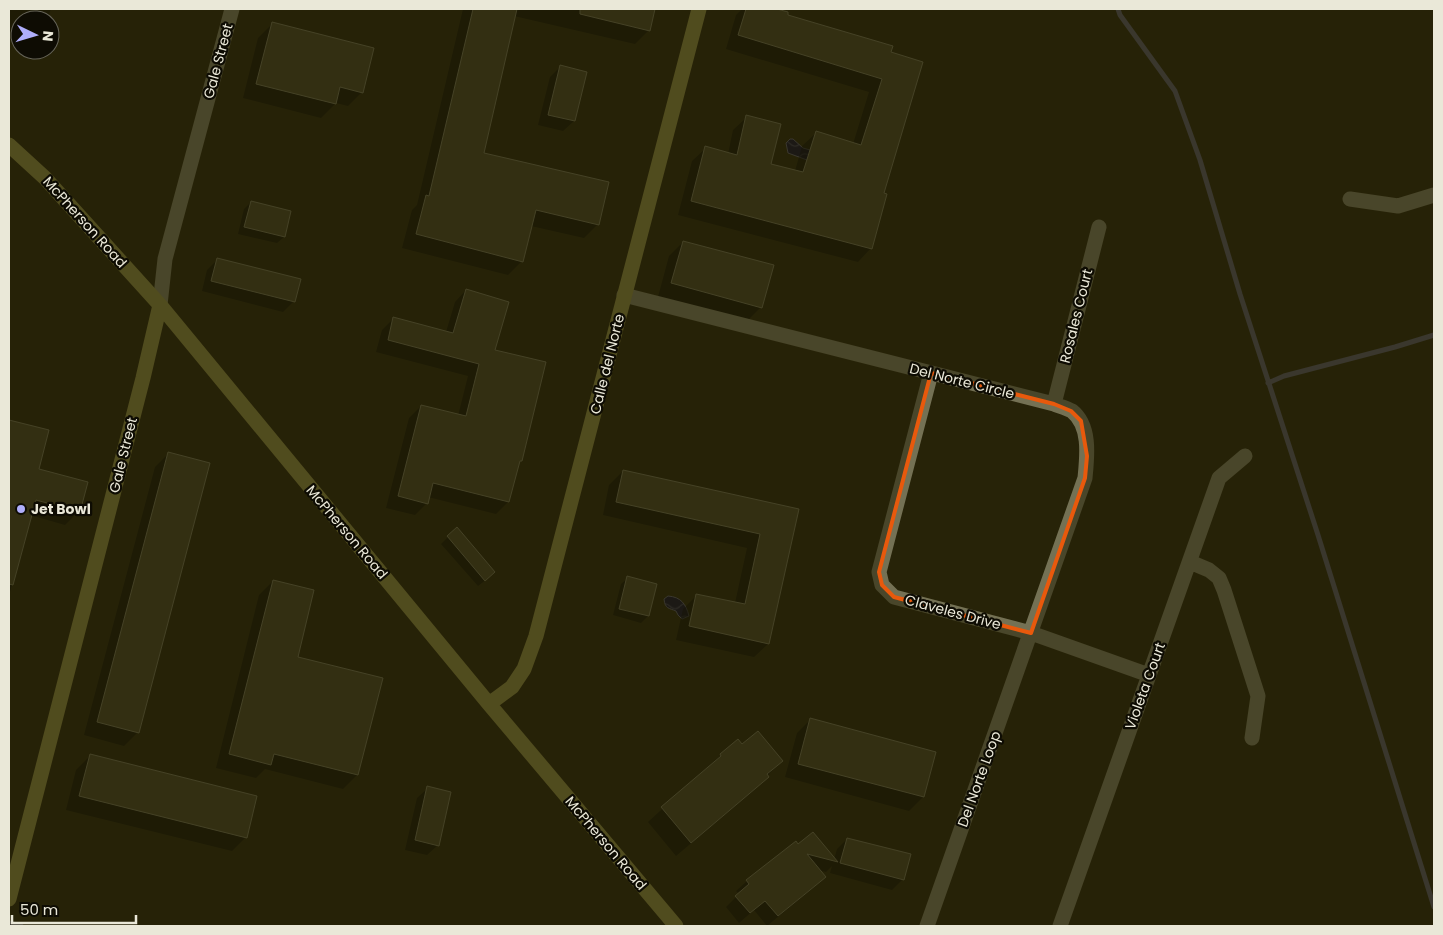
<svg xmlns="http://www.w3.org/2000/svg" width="1443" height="935" font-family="Poppins,sans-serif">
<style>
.water{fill:url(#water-waves);stroke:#52505c}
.shadow{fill:#0007}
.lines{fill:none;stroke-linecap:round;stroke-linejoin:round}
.stream{stroke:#52505c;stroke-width:5}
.building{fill:#433f21;stroke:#6b684b}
.street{stroke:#747154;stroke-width:15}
.secondary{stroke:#847e3b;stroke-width:15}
.marked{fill:none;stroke:#e8590c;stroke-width:4;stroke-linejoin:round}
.poi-dot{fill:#afaefa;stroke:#0e0c03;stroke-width:2}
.labels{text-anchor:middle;stroke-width:4.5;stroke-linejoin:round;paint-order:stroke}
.street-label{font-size:14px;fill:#eae8d8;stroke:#0e0c03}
.poi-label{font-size:14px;font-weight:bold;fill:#eae8d8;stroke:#0e0c03;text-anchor:start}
</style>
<defs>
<pattern id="water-waves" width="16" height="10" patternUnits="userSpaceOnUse" patternTransform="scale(1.25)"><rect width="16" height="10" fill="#110f27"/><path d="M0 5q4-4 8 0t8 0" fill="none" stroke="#343246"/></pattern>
</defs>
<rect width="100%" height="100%" fill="#272308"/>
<path class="water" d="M790,139h3l10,9 7,2 2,5 -5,5 -19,-7 -2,-10z
M668,596c13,1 18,8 21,20l-7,3 -4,-4 -2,-4c-7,-3 -11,-2 -12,-12z"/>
<path class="shadow" d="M9,9h42l-4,11h-27v19l-11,-3z
M463,9h191l-5,21 -14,14 -121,-28 -32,138 116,70 -14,14 -53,-12 -9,35 -14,14 -106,-27 10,-38 5,-5z
M742,9h30l15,4 -1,2 105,32 -9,147 -11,54 -13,14 -180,-47 14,-54 14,-13 22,6 5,-24 14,-13 23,47 25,7 7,-25 14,-13 37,11 16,-52 -143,-43 10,-34z
M272,24l90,68 -14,14 -12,-3 -15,15 -78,-20 15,-60z
M560,67l25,6 -11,48 -11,10 -25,-6 12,-48z
M251,202l39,10 -6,25 -7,6 -39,-9 6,-25z
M683,242l78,65 -14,14 -89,-24 11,-41z
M217,260l77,41 -11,11 -81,-21 5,-21z
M466,290l27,61 28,110 -4,3 -9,38 -12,12 -68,-17 -1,6 -12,12 -29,-7 23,-90 12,-12 37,10 10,-40 -92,-24 6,-22 12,-12 52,14 9,-30z
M9,421l38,10 -10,38 42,42 -14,14 -35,-10 -21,81z
M169,453l-31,279 -14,14 -40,-11 71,-268z
M623,471l175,39 -30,134 -14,13 -78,-17 7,-31 14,-14 38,8 12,-55 -144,-33 6,-30z
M448,537l39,42 -9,7 -37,-42z
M628,578l28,7 -8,31 -7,7 -28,-8 8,-31z
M273,581l23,77 85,21 -24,96 -14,14 -78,-20 -9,9 -40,-10 43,-173z
M811,719l112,78 -14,14 -124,-34 12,-44z
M742,746l39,15 -27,29 -78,66 -28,-34 73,-67z
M90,756l156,81 -14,14 -166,-41 10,-40z
M428,788l10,57 -11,10 -22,-5 12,-52z
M847,839l56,40 -11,11 -62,-17 2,-7 -6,6 -7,-2 -5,17 -47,39 -13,-16 -15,13 -13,-16 13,-13 -3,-3 11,-10 48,-38 3,3 36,14 3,-11z"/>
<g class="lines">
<path class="stream" d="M1118,9l2,6 55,76 25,69 40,134 78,241 116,372
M1268,383l16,-7 111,-29 39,-12
M9,923l12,3"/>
</g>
<path class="building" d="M473,9h44l-33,144 125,29 -10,43 -63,-15 -13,52 -107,-28 10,-39 3,1z
M580,9h75l-5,22 -70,-17z
M746,9h31l11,3v3l105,31 -2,6 32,10 -39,131 3,1 -15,55 -181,-48 14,-55 32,9 9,-40 35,9 -10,40 32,8 13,-41 45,14 21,-66 -144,-44z
M272,22l102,26 -11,45 -23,-6 -4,17 -80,-20z
M560,65l27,7 -12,49 -27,-6z
M251,201l40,10 -6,26 -41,-10z
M683,241l91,24 -12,43 -91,-25z
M217,258l84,21 -6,23 -84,-21z
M466,289l43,13 -14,48 51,12 -24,99h-2l-11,41 -76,-19 -5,21 -30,-8 23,-91 45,11 13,-52 -91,-24 5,-23 60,16z
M9,420l40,10 -10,39 49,13 -8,30 -44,-12 -23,85 -4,-1z
M168,452l42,11 -71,270 -42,-11z
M623,470l176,39 -30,135 -80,-18 7,-32 49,10 15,-70 -144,-32z
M457,527l38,45 -10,9 -38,-45z
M627,576l30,8 -8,32 -30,-7z
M273,580l41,10 -16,67 85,21 -25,97 -84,-21 -3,11 -42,-11z
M810,718l126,34 -12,45 -126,-33z
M758,731l25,30 -16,13 2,3 -78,66 -30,-36 60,-51 -1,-2 18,-15 4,5z
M90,754l167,42 -10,42 -168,-42z
M427,786l24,6 -12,54 -24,-6z
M813,832l25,30 -31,-8 19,23 -48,39 -13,-15 -15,12 -15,-17 14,-12 -3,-4 50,-39 2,3z
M847,838l64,16 -7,26 -64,-17z"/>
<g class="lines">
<path class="street" d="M1350,199l48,7 36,-11
M624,295l430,109c5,2 13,4 18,7 19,15 15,46 13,67l-158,448
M160,305l5,-46 67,-250
M931,373l-52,199 3,13 12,12 137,36 118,42
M1054,404l45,-177
M1190,562l19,8 10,8 5,12 34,106 -6,42
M1060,926l159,-448 26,-22"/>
<path class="secondary" d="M9,145l36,33 115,127 329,399 187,222
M489,704l23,-17 12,-18 12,-33 163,-627
M9,899l134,-521 17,-73"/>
</g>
<path d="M0 0H1443V935H0ZM931,373l123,31 17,7 10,10 6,35 -2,22 -54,155 -137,-36 -12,-12 -3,-13z" fill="#272308" fill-opacity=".55" fill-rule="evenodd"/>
<path class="marked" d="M931,373l123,31 17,7 10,10 6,35 -2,22 -54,155 -137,-36 -12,-12 -3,-13z"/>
<circle class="poi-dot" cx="21" cy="509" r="5"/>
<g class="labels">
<g class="street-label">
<text transform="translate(218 61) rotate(-75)" y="5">Gale Street</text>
<text transform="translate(85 222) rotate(48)" y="5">McPherson Road</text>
<text transform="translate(1076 316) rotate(-76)" y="5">Rosales Court</text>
<text transform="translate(607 364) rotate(-76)" y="5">Calle del Norte</text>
<text transform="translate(962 381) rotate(14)" y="5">Del Norte Circle</text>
<text transform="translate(123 455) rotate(-76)" y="5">Gale Street</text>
<text transform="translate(347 532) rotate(50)" y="5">McPherson Road</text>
<text transform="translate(953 612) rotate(15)" y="5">Claveles Drive</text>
<text transform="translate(1145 686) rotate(-70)" y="5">Violeta Court</text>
<text transform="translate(979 779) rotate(-70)" y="5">Del Norte Loop</text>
<text transform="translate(606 843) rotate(50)" y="5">McPherson Road</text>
</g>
<g class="poi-label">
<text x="31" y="514">Jet Bowl</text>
</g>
</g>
<rect width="1443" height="935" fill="none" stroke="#eae8d8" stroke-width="20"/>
<g transform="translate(35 35) rotate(95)"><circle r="24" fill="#0e0c03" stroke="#666458"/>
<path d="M0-4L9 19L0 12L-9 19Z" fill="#afaefa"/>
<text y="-8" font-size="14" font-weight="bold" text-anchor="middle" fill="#eae8d8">N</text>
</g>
<path d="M12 915v8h124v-8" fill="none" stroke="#eae8d8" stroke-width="2.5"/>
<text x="20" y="915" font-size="15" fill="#eae8d8" stroke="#0e0c03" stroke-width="4" paint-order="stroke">50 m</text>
</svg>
